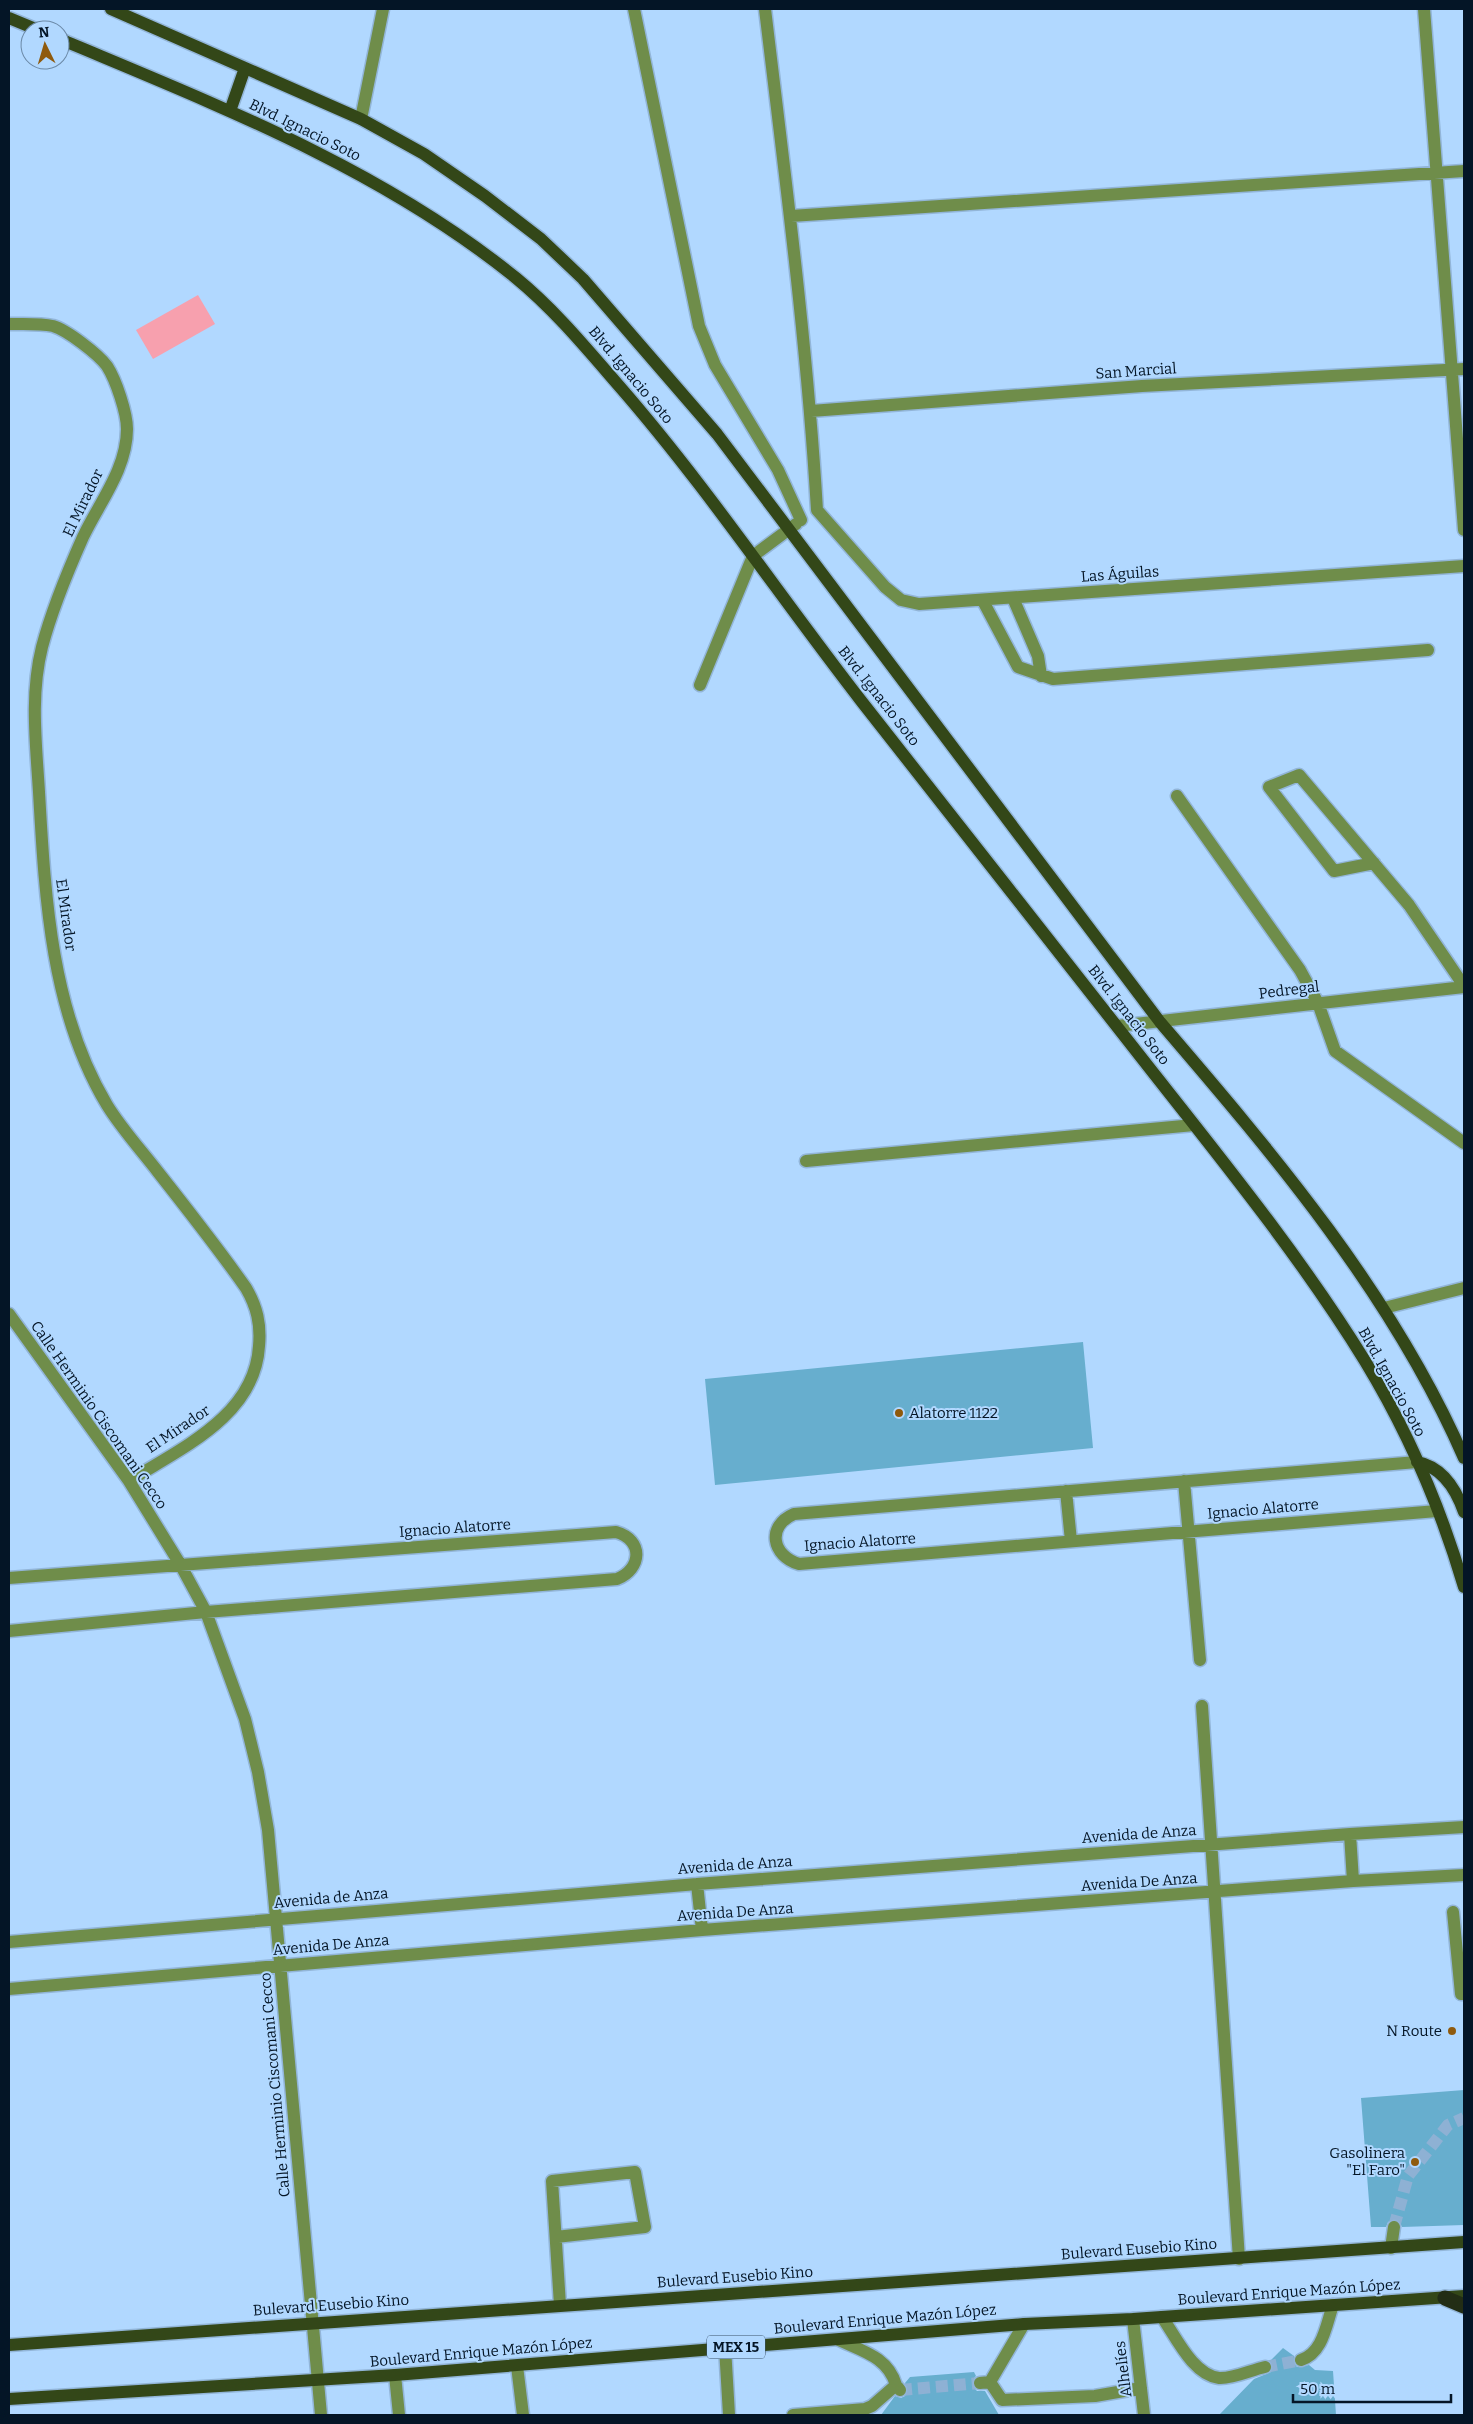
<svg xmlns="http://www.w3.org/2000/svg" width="1473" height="2424" font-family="Bitter,serif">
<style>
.green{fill:#f7a0ae}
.building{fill:#67aece}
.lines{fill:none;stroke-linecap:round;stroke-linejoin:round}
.minor-tunnel{stroke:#8eb1d4;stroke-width:12;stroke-dasharray:12 6;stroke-linecap:butt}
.minor-casing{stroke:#92b5d8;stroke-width:15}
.major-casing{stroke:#92b5d8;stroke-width:15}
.highway-casing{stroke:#92b5d8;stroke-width:18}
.minor{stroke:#6f8d4a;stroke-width:12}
.major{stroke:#334718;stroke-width:12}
.highway{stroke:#222d15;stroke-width:15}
.poi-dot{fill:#8f5a0d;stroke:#b1d8ff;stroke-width:2}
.labels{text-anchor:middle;stroke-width:4;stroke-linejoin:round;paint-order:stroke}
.shield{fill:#b1d8ff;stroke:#385067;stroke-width:1}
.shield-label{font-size:14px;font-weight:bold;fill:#041526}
.street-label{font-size:15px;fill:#041526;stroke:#b1d8ff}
.poi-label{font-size:15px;fill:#041526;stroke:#b1d8ff;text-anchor:end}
</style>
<rect width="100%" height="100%" fill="#b1d8ff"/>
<path class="green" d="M198,295l17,29 -62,35 -17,-29z"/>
<path class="building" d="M1083,1342l10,106 -378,37 -10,-106z
M1464,2090v135l-62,2 -3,-6 -4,-2 -7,3 -2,5h-15l-10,-129z
M1283,2348l11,8v7l3,4 12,-2 6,5 18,1 3,44h-117l35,-36 17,-7 2,-7 -3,-4z
M974,2372l2,4 -4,4 1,7 4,4h8l14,24h-118l14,-19 6,2 4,-2 3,-7 -3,-6 5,-6z"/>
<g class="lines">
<path class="minor-tunnel" d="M1394,2227l14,-51 40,-51 16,-7
M1265,2367l36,-7
M900,2390l80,-7"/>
<defs>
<path id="minor" d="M634,9l65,317 16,39 63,105 23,50
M765,9c20,167 42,333 52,501
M1424,9l40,521
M361,119l22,-110
M791,216l673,-45
M9,324c14,0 30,-1 44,2 14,4 45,28 54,40 9,14 20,47 20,63 0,40 -28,74 -44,108 -16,36 -31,72 -41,110 -12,48 -6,96 -3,145 6,105 12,220 68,313 14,23 34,45 51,67 30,38 60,76 88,116 11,19 15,36 13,58 -4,70 -78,102 -130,135
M811,411l331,-25 322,-17
M817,510l68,77 16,13 18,4 545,-38
M1013,598l25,58 3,20
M983,601l35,66 35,12 375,-29
M700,685l53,-129 43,-32
M1177,796l123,174 18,33 17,48 129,92
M1374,863l-40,8 -65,-84 30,-12 110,130 55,81
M1117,1026l347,-39
M806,1161l388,-36
M1384,1308l80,-20
M9,1314l120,167 51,83 26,48 39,107 13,53 10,58 53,585
M1417,1462l-623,52c-28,12 -22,42 5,50l638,-53
M1184,1481l16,179
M1066,1491l5,50
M9,1578l607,-46c28,8 26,37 1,47l-411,33 -197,19
M1202,1706l37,553
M1350,1834l3,47
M697,1884l5,46
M1453,1912l8,82h3
M9,1942l688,-58 653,-50 114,-7
M9,1989l693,-59 651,-49 111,-6
M556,2237l89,-10 -10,-55 -83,9 8,124
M1391,2248l3,-21
M1162,2317c14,20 31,58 57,61 14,1 32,-8 46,-11
M1133,2319l11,96
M839,2340c23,11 49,17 57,45
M725,2347l4,68
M1301,2360c22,-7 25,-35 32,-55
M517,2366l6,49
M395,2375l4,40
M990,2382l12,18 93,-4 46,-8
M980,2383l10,-1 34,-58
M793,2415l72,-6 7,-3 24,-21 4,5"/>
<path id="major" d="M111,9l250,110 63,35 61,42 56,43 42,40 134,155 443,588c115,134 233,273 304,436
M9,18l29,12
M60,39c157,66 322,130 456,239 39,32 71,71 104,109 87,100 161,211 242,315 97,125 196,248 293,373 72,91 149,187 210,286 42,69 76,148 99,226
M230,111l15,-43
M1417,1462c25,5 39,27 47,50
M9,2345l1455,-103
M9,2399l386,-24 629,-51 109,-5 331,-23"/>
<path id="highway" d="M1445,2298l19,8"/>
</defs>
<use href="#minor" class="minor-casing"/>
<use href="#major" class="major-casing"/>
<use href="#highway" class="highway-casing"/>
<use href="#minor" class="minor"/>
<use href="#major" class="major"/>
<use href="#highway" class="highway"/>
</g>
<g class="poi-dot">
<circle cx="899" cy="1413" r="5"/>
<circle cx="1452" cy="2031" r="5"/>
<circle cx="1415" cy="2162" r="5"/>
</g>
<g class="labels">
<rect class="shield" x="707" y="2335.5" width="58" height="23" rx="4"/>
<g class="shield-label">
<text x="736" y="2352">MEX 15</text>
</g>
<g class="street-label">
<text transform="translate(305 130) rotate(26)" y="5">Blvd. Ignacio Soto</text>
<text transform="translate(1136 371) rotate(-4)" y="5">San Marcial</text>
<text transform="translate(631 375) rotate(50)" y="5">Blvd. Ignacio Soto</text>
<text transform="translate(83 503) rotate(-64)" y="5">El Mirador</text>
<text transform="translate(1120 574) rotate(-4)" y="5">Las Águilas</text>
<text transform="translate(879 696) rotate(52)" y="5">Blvd. Ignacio Soto</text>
<text transform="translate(66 915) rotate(82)" y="5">El Mirador</text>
<text transform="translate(1289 990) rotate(-7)" y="5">Pedregal</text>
<text transform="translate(1129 1015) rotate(52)" y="5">Blvd. Ignacio Soto</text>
<text transform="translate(1392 1382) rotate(61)" y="5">Blvd. Ignacio Soto</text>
<text transform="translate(99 1415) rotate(55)" y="5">Calle Herminio Ciscomani Cecco</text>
<text transform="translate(178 1429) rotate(-34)" y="5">El Mirador</text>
<text transform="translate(1263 1509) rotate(-5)" y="5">Ignacio Alatorre</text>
<text transform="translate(455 1528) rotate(-4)" y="5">Ignacio Alatorre</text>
<text transform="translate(860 1542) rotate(-4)" y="5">Ignacio Alatorre</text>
<text transform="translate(1139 1834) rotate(-4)" y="5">Avenida de Anza</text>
<text transform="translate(735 1865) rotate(-4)" y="5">Avenida de Anza</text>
<text transform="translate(1139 1882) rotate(-4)" y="5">Avenida De Anza</text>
<text transform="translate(331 1898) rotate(-5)" y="5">Avenida de Anza</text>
<text transform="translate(735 1912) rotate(-4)" y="5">Avenida De Anza</text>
<text transform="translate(331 1945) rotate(-5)" y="5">Avenida De Anza</text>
<text transform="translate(275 2085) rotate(-95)" y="5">Calle Herminio Ciscomani Cecco</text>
<text transform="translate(1139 2249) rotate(-4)" y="5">Bulevard Eusebio Kino</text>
<text transform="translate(735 2277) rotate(-4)" y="5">Bulevard Eusebio Kino</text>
<text transform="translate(1289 2292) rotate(-4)" y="5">Boulevard Enrique Mazón López</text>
<text transform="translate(331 2305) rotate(-4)" y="5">Bulevard Eusebio Kino</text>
<text transform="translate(885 2319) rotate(-5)" y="5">Boulevard Enrique Mazón López</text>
<text transform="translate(481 2352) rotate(-5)" y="5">Boulevard Enrique Mazón López</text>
<text transform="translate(1123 2369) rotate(-97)" y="5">Alhelíes</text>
</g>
<g class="poi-label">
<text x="909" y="1418" text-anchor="start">Alatorre 1122</text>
<text x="1442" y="2036">N Route</text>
<text x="1405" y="2158">Gasolinera<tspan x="1405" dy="17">"El Faro"</tspan></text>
</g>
</g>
<rect width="1473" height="2424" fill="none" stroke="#041526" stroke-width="20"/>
<g transform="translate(45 45) rotate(355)"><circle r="24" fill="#b1d8ff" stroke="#6c8aa8"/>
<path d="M0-4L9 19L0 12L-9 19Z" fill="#8f5a0d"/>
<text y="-8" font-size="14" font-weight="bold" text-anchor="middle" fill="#041526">N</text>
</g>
<path d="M1293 2394v8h158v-8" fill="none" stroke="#041526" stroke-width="2.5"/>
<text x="1300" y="2394" font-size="15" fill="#041526" stroke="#b1d8ff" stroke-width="4" paint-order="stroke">50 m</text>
</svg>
